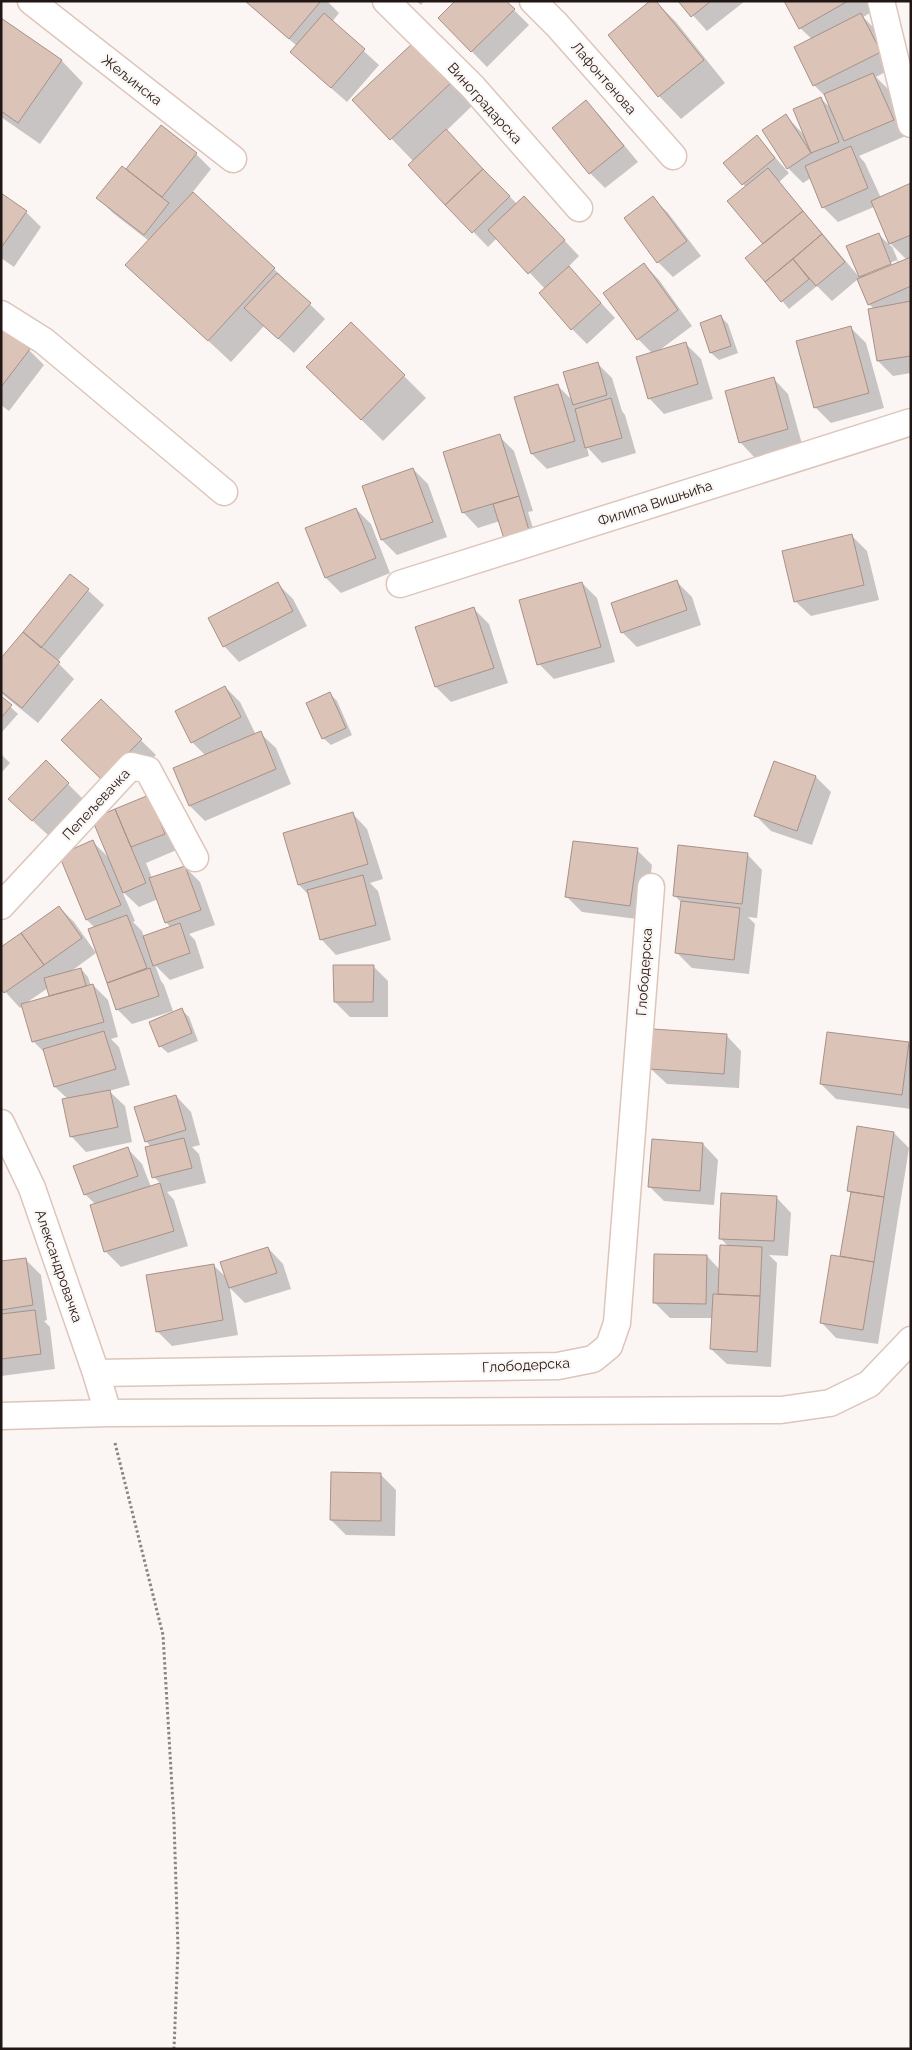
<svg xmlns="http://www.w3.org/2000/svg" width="912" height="2050" font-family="Raleway,sans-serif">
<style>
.shadow{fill:#0003;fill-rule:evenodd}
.building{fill:#dbc3b8;stroke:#a89187}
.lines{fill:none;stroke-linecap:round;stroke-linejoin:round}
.minor-casing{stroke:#ddc5ba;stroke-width:29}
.path{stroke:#8b8482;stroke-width:3;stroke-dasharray:2.5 2.5;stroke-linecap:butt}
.minor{stroke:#fff;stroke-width:26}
.labels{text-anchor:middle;stroke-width:4.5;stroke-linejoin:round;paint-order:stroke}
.street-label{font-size:14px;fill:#201714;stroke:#fbf6f4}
</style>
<rect width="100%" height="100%" fill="#fbf6f4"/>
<path class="shadow" d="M245,1h82l12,12 -7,9 47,43 -32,37 -40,-35 -10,-21z
M416,1h8l-3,4z
M505,1l24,24 -42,42 -48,-49z
M655,1l21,21 49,61 -44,36 -22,-23 -50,-60z
M680,1h65l-38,30z
M785,1h97l2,4 -21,12 13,13 19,37 -19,10 12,12 20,46 -49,21 6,7 16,35 30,-13v188l-18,3 -15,-15 -4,-52 -5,-5 -11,-25 -26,22 -15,-15 -28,23 -42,-50 17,-15 -18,-57 -3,-3 14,-47 32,36 -10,9 81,96 -13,-31 31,-13 15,14 -19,-41 -36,15 -15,-15 -12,-29 -8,5 -15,-15 -2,-52 19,20 16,-37 11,10 -6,-12 -12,-12 -2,-46 -12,-11zM891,244l16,16 -8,3zM897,260l1,3 -33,13v-3z
M1,19l60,41 22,23 -43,61 -39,-27z
M415,42l59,62 -28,27 71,73 7,-7 55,59 -11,11 47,51 -28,26 -15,-15 -27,-40 -48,-51 -9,9 -78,-81 4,-4 -60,-62z
M586,102l15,15 37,45 -33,26 -15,-15z
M161,126l35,28 15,15 -19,24 82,76 51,50 -31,34 -30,-27 -33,36 -104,-97 22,-24 -36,-28 -15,-15 28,-27z
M1,195l25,17 15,15 -27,40 -13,-9z
M653,198l15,15 33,43 -28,21 -15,-15z
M644,264l15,16 33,46 -35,26 29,-8 15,15 12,40 -49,15 -15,-16 3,-45 -14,-14z
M721,317l7,7 10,29 -19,7 -8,-7 -9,-29z
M351,323l75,75 -43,43 -53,-52z
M1,328l28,22 15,15 -35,46 -8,-6z
M851,328l15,15 18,65 -53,15 -16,-16z
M597,363l15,15 10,33 3,4 11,38 -34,10 -15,-16 2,9 -42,13 -15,-15 25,-69 16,16z
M773,378l15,16 14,50 -47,14 -15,-16z
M499,436l15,15 19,60 -5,1 9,29 -37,-20 -22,7 -15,-16z
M413,469l15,15 19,53 -50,18 -15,-15z
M356,509l15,15 19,49 -49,20 -15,-15 -19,-50z
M852,536l15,15 12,49 -68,16 -16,-15z
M71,575l33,30 -47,57 17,17 -36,44 -37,-30v-34z
M677,582l15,15 9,28 -64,22 -15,-15z
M582,583l15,15 18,64 -61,17 -15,-15z
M278,584l15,15 14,27 -68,36 -15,-16z
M474,609l15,15 19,59 -57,19 -15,-15 -19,-59z
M225,687l15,15 16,33 4,-2 16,15 15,36 -86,37 -15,-15 -16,-37 32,-13 -14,-14z
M329,693l8,8 15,34 -21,10 -8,-7z
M1,698l17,16 -17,19z
M101,701l55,54 -38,39z
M1,754l9,9 -9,10z
M46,762l37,37 -35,36 -23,-21z
M816,777l15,15 -19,53 -41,-14 -15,-15z
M148,797l31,52 -33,14 6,15 33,-11 15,15 15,43 -26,9 6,6 9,28 -34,12 -15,-15 6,16 3,4 9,26 -41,13 -15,-15 -28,-79 6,-2 -8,-8 -27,-64 33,-14 17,17 -17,-40zM122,891l17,16 19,-8 8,23 5,6 -27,9 -2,-6 -9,-9 2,-1z
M352,813l15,16 16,50 -13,4 8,8 13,49 -55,15 -15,-16 -12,-44 -10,-10 -15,-51z
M637,850l15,15 -7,55 -63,-8 -15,-15z
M747,854l15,16 -5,48 -9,-1 7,7 -6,50 -57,-6 -15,-15 5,-50 -8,-8z
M59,907l15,15 22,31 -26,19 11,-3 7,8 3,9 2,-1 15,15 10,37 -7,2 8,8 11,38 -21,6 16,15 7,36 -46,10 -15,-16 -3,-37 -13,-12 -9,-33 -13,-13 -10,-35 -3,2 -19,-21zM48,988l3,9 -25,6z
M373,966l15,15v36h-38l-15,-15z
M182,1010l7,7 9,24 -30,12 -8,-7z
M726,1035l15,16 -2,37 -72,-4 -16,-15z
M908,1043l3,3v63l-75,-10 -15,-15z
M176,1096l15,16 9,33 -8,2 7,7 7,29 -39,9 7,8 14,46 -67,21 -16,-16 -10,-47 -10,-10 42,-46 15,16 9,23 10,-3 -7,-7 -3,-30 -5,-6z
M894,1133l15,15 -31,196 -42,-6 -15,-16 20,-64 11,-64 -3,-3z
M703,1144l15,16 -4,45 -50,-4 -15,-15z
M776,1197l15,16 -3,43 -19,-1 8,8 -6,104 -44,-3 -16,-15 2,-31h-43l-16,-16 53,-46 13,14 8,-24 -8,-8z
M268,1248l15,16 8,25 -46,14 -15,-15 8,47 -66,11 -15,-15 56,-66 14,13z
M25,1259l16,16 6,45 -3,1 6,6 5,42 -54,7v-113z
M381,1475l15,15 -1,46 -49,-1 -15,-15z"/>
<path class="building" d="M245,1h76l-32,38z
M455,1h51l9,8 -44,43 -33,-34z
M650,1h6l48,59 -46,37 -50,-62z
M678,1h33l-20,16z
M784,1h64l-49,28z
M324,13l41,36 -34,39 -41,-36z
M861,13l20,39 -68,34 -19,-39z
M1,18l61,42 -44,63 -17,-12z
M415,41l38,40 -63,59 -38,-40z
M873,73l21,47 -50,21 -20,-47z
M821,97l18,45 -28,11 -18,-44z
M586,100l38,46 -35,28 -37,-46z
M786,114l25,39 -24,16 -25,-39z
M161,125l36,28 -35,44 -36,-28z
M446,129l37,40 -38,36 -37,-40z
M757,135l18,23 -33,27 -19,-22z
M851,146l17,42 -46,20 -17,-42z
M122,166l47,37 -25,32 -48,-37z
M768,168l35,43 -40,33 -36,-43z
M483,169l27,27 -38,37 -27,-28z
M911,183v52l-22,9 -18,-43z
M193,192l82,76 -67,73 -83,-76z
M1,193l26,18 -26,37z
M524,196l41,44 -37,34 -40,-44z
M653,196l34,45 -30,22 -33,-45z
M803,211l19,23 -57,48 -20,-24z
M879,233l12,31 -32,13 -13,-31z
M822,234l23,28 -29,24 -23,-27z
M911,257v29l-43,19 -11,-26z
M793,259l16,20 -28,23 -16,-20z
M644,263l34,47 -41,30 -34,-47z
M569,266l32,37 -30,27 -32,-37z
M277,273l34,30 -33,36 -34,-31z
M911,301v55l-34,5 -9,-52z
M721,315l10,31 -21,7 -10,-30z
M351,322l54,53 -44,45 -55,-53z
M851,326l18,67 -55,15 -18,-67z
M1,327l29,22 -29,38z
M686,342l12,42 -50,15 -12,-42z
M598,362l9,33 -34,10 -10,-33z
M774,377l14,52 -49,14 -14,-52z
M558,384l17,57 -44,13 -17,-57z
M611,398l11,40 -37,10 -10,-39z
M500,434l19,62 -57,17 -19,-61z
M413,468l20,54 -52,18 -19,-54z
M519,496l11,38 -25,8 -12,-38z
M356,508l20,50 -51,20 -20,-50z
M852,534l12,51 -70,17 -12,-51z
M70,574l19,15 -48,59 -18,-16z
M677,580l10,30 -66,23 -10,-30z
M278,582l15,29 -70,36 -15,-29z
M582,582l19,65 -64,18 -18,-65z
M474,607l20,61 -59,19 -20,-60z
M23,632l37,30 -38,46 -21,-17v-33z
M225,686l16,31 -50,26 -16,-32z
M330,692l16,36 -24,11 -16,-36z
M1,696l11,9 -11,13z
M101,699l41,40 -40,41 -41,-40z
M261,731l15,38 -87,37 -16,-38z
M46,760l23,23 -37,38 -24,-22z
M774,761l42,15 -19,55 -43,-15z
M149,795l16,39 -34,13 -16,-38z
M115,809l31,74 -23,10 -31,-74z
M353,812l15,52 -70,21 -15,-52z
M93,840l28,65 -35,15 -27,-65z
M573,841l65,7 -8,58 -65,-9z
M678,845l70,8 -6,51 -69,-8z
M185,866l16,44 -36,13 -16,-45z
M363,875l13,50 -56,15 -13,-50z
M681,901l59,7 -6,52 -59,-7z
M59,906l23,32 -38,27 -23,-32z
M127,915l20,53 -40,15 -19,-54z
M180,923l10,30 -37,13 -10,-30z
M21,933l23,32 -40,28 -3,-4v-42z
M333,965h41l-1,37h-39z
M81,968l5,18 -37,10 -5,-18z
M150,968l9,28 -43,14 -9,-27z
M93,984l11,38 -72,20 -11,-38z
M182,1008l10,25 -33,14 -10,-25z
M653,1029l74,5 -3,40 -74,-5z
M104,1031l12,38 -62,18 -11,-38z
M827,1032l82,10 -7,53 -82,-11z
M110,1090l8,37 -48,10 -8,-38z
M176,1095l10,35 -41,12 -11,-35z
M857,1126l37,6 -10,65 -37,-6z
M184,1138l8,30 -40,10 -7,-31z
M652,1139l51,4 -3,48 -52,-4z
M128,1147l10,29 -54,19 -11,-29z
M160,1183l14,48 -70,21 -14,-47z
M851,1192l33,5 -10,65 -34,-6z
M721,1193l56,3 -3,45 -55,-2z
M720,1245l42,2 -2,49 -42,-2z
M268,1247l9,26 -48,15 -9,-26z
M654,1254l53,1 -1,49 -53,-1z
M831,1255l43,7 -11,68 -43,-7z
M26,1258l7,47 -32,5v-49z
M214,1264l9,56 -67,12 -10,-57z
M713,1294l47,2 -3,56 -47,-3z
M35,1310l6,44 -40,5v-45z
M331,1472l50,1v48l-51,-1z"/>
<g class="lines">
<defs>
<path id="minor" d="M31,1l202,158
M386,1l86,85 107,122
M533,1l24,24 116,131
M881,1l30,123
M1,314l43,27 180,151
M400,584l511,-162
M1,906l130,-140 17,4 47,88
M1,1123l31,65 64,185 12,40
M96,1373l462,-7 35,-7 16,-13 8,-23 34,-436
M1,1416l107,-3 673,-3 49,-7 39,-19 42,-44"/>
</defs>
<use href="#minor" class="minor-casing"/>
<path class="path" d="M115,1443l48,192 11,186 4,128 -4,100"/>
<use href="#minor" class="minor"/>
</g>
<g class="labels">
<g class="street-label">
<text transform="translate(604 78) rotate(49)" y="5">Лафонтенова</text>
<text transform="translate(132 80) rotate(38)" y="5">Жељинска</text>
<text transform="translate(485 103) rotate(48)" y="5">Виноградарска</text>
<text transform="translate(655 503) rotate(-18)" y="5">Филипа Вишњића</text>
<text transform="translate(96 804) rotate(-47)" y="5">Пепељевачка</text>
<text transform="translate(644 972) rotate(-86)" y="5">Глободерска</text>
<text transform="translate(59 1266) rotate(71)" y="5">Александровачка</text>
<text transform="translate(526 1365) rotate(-3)" y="5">Глободерска</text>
</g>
</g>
<rect width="912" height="2050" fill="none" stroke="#201714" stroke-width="5"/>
</svg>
